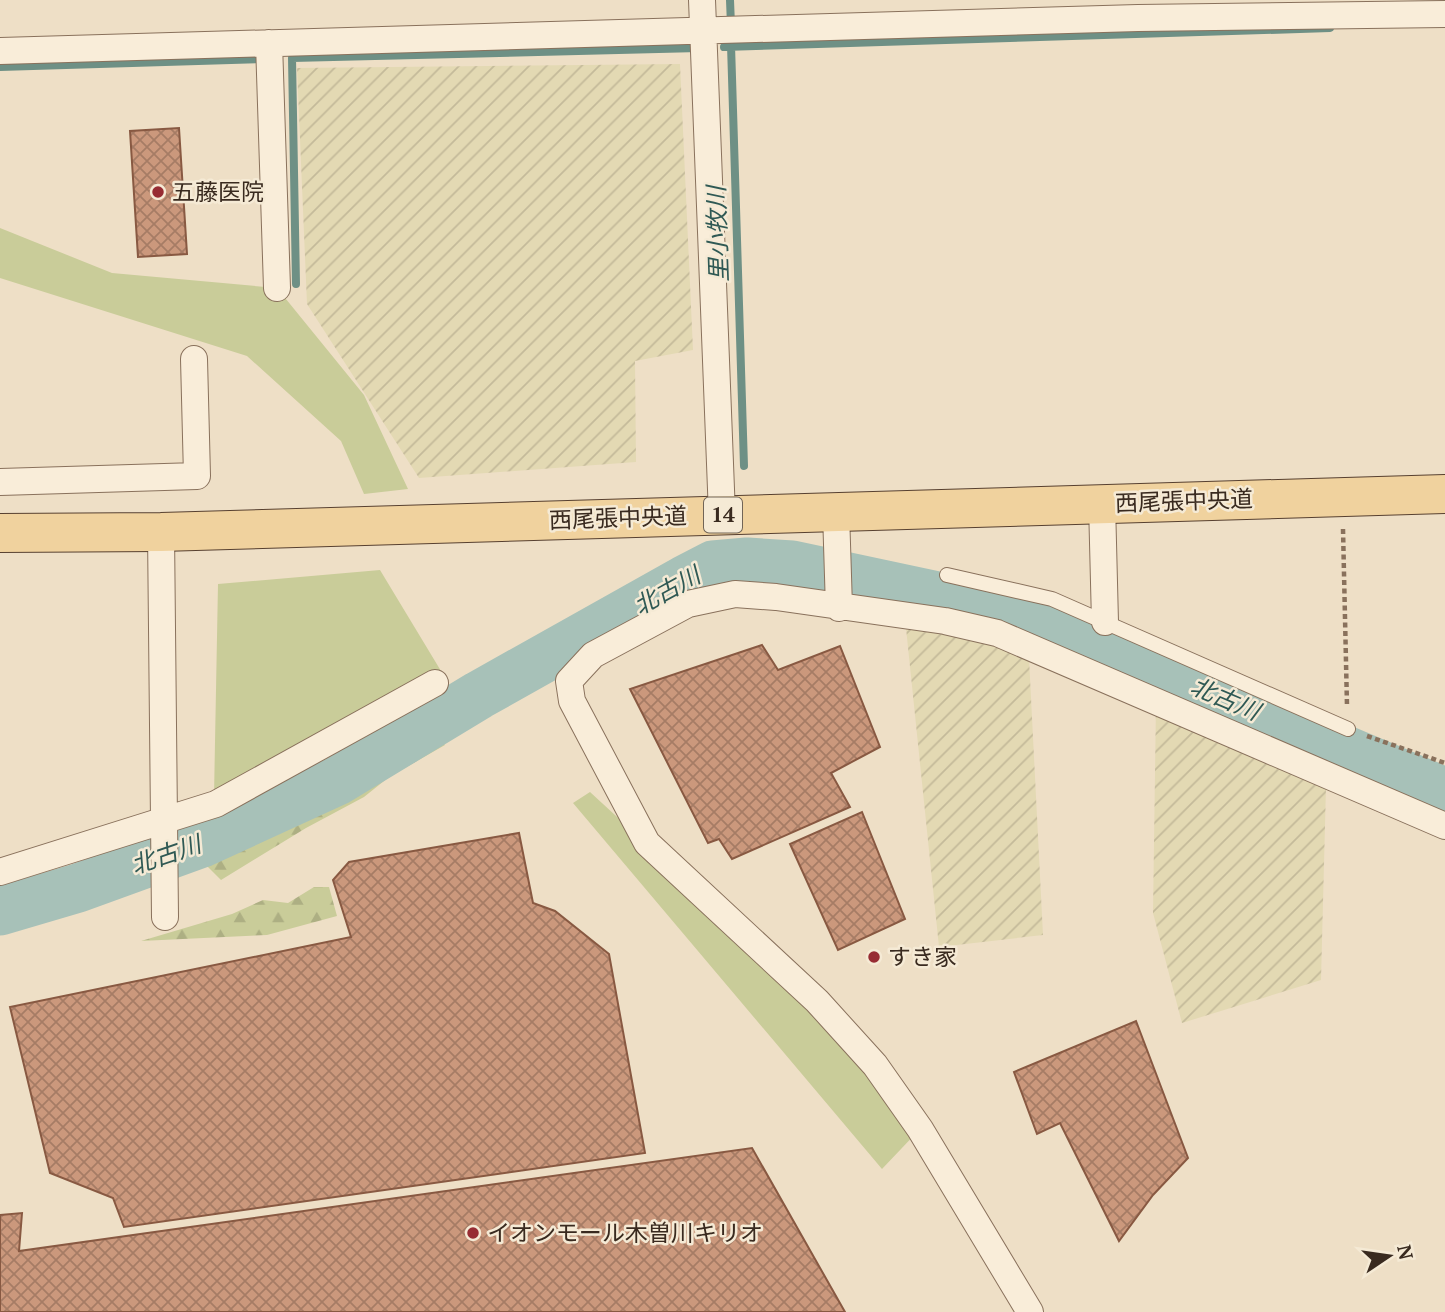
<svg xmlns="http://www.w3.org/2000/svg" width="1445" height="1312" font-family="'PT Serif','Noto Sans JP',serif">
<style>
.farmland{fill:url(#farmland-furrows)}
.green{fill:#c9cc99}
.forest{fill:url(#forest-firs)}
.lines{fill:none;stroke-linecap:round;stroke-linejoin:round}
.stream{stroke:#6e9085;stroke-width:8}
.river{stroke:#a7c1b8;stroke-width:49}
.building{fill:url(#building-cross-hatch);stroke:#885942;stroke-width:2}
.lane-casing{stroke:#89715c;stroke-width:16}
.street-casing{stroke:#89715c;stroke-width:28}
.primary-casing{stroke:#574030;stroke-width:40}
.path{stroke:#89715c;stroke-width:4.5;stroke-dasharray:5 3.5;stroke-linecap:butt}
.lane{stroke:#f9edd9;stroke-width:14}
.street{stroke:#f9edd9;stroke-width:26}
.primary{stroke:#f0d29e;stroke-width:38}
.poi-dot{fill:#972c33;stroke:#f5ead5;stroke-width:2.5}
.labels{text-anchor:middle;stroke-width:5;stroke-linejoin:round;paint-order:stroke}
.shield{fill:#f5ead5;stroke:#716456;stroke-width:2}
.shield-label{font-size:21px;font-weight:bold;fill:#392a1f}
.poi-label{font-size:23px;fill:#392a1f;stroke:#f5ead5;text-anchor:start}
.street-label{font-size:23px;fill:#392a1f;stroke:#f5ead5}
.water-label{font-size:24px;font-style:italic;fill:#2f5954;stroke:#f5ead5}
</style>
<defs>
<pattern id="farmland-furrows" width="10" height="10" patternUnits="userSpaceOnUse" patternTransform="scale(1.75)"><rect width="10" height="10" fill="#e3d9b3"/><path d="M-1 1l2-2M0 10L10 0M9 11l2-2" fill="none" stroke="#c4ba9a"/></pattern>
<pattern id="forest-firs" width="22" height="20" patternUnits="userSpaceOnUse" patternTransform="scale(1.75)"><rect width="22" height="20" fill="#c9cc99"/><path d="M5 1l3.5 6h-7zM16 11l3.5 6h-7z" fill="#adaf83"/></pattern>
<pattern id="building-cross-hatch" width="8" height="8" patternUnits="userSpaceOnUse" patternTransform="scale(1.75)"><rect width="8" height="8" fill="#cb987c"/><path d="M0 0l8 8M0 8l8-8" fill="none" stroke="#a67c65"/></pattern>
</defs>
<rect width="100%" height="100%" fill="#eedfc6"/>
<path class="farmland" d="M680,64l13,286 -58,11 1,101 -217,16 -112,-174 -10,-236z
M906,628l91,5 32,25 14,277 -104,12z
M1156,703l170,84 -5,193 -139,43 -29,-110z"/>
<path class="green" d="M0,228l112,45 165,15 87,107 44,94 -44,5 -23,-53 -94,-85 -247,-78z
M380,570l61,101 -227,125 4,-212z
M590,792l227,209 103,128 -38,40 -309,-366z"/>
<path class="forest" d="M437,735l8,10 -56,32 -25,20 -58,31 -85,52 -17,-17 155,-80z
M314,887h15l8,29 -70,19 -126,6 91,-27 31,-14 25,3z"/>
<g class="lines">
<path class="stream" d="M730,0l1,25
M731,45l13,421
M724,47l606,-19
M0,67l263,-8
M296,284l-4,-226 407,-10"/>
<path class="river" d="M0,911l78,-23 124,-45 135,-62 142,-86 205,-115 29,-15 34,-3 45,3 197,42 90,24 113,54 253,107"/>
</g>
<path class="building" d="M179,128l8,126 -49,3 -8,-126z
M762,645l16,25 62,-24 40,101 -49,26 19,34 -118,52 -13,-20 -11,4 -78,-154z
M862,812l43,107 -67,31 -48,-106z
M519,833l14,70 22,8 54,43 36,199 -521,74 -11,-29 -63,-25 -40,-166 341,-70 -18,-57 16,-18z
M1136,1021l52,137 -35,37 -34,46 -59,-118 -23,11 -23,-62z
M752,1148l93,164h-845v-97l22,-2 -3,38z"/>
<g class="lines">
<defs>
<path id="lane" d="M947,575l105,24 296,130"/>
<path id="street" d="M702,0l20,515
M269,43l8,245
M0,51l1138,-33 307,-4
M0,482l197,-6 -3,-117
M1102,503l3,119
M836,512l3,96
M161,532l4,385
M0,872l216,-68 219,-121
M1030,1312l-110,-183 -45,-64 -58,-64 -170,-158 -75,-142 -3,-20 24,-26 95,-51 47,-10 41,3 169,24 52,12 448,193"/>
<path id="primary" d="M0,533l161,-1 1284,-38"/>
</defs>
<use href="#lane" class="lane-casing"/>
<use href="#street" class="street-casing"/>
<use href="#primary" class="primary-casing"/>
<path class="path" d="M1343,529l4,177
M1367,736l78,27"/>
<use href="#lane" class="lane"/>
<use href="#street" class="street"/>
<use href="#primary" class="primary"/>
</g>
<g class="poi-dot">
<circle cx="158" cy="192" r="7"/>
<circle cx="874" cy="957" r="7"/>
<circle cx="473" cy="1233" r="7"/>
</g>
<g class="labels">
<rect class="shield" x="704" y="497.5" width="38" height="35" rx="5"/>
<g class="shield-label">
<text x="723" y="522">14</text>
</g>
<g class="poi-label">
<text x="172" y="200">五藤医院</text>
<text x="888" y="965">すき家</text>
<text x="487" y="1241">イオンモール木曽川キリオ</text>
</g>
<g class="street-label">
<text transform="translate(1184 501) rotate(-2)" y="8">西尾張中央道</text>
<text transform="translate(618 518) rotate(-2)" y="8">西尾張中央道</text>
</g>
<g class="water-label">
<text transform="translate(718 234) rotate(-92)" y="8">里小牧川</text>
<text transform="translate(667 591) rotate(-29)" y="8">北古川</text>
<text transform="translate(1225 699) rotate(23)" y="8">北古川</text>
<text transform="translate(166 855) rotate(-19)" y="8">北古川</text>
</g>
</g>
<g transform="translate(1389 1256) rotate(77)" stroke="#f5ead5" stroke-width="5" paint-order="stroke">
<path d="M0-5L12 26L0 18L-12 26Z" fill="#392a1f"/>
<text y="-10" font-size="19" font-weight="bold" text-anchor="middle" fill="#392a1f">N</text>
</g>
</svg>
